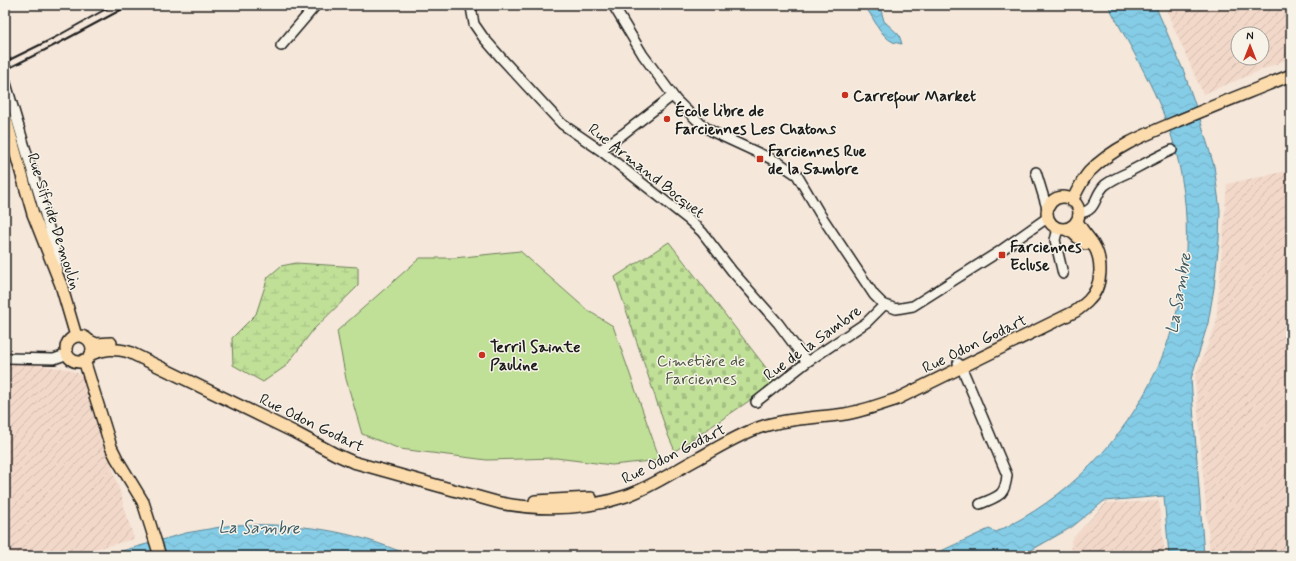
<svg xmlns="http://www.w3.org/2000/svg" width="1296" height="561" font-family="Mynerve,sans-serif">
<style>
.industrial{fill:url(#industrial-furrows);fill-rule:evenodd}
.grass{fill:#c0e098;stroke:#6e7e5a}
.wetland{fill:url(#wetland-marsh);stroke:#6e7e5a}
.cemetery{fill:url(#cemetery-stones);stroke:#6e7e5a}
.water{fill:url(#water-waves);stroke:#5b8695}
.lines{fill:none;stroke-linecap:round;stroke-linejoin:round}
.minor-casing{stroke:#1c1c1c;stroke-width:12}
.major-casing{stroke:#1c1c1c;stroke-width:14}
.minor{stroke:#f7f3e8;stroke-width:9}
.major{stroke:#fcdcac;stroke-width:11}
.rail{stroke:#1c1c1c;stroke-width:2}
.poi-dot{fill:#c8321e;stroke:#f7f3e8;stroke-width:1.5}
.labels{text-anchor:middle;stroke-width:3;stroke-linejoin:round;paint-order:stroke}
.poi-label{font-size:16px;font-weight:bold;fill:#1c1c1c;stroke:#f7f3e8;text-anchor:start}
.street-label{font-size:16px;fill:#1c1c1c;stroke:#f7f3e8}
.park-label{font-size:16px;fill:#4d5741;stroke:#f7f3e8}
.water-label{font-size:17px;font-style:italic;fill:#415a63;stroke:#f7f3e8}
</style>
<defs>
<pattern id="industrial-furrows" width="10" height="10" patternUnits="userSpaceOnUse"><rect width="10" height="10" fill="#f2d8c9"/><path d="M-1 1l2-2M0 10L10 0M9 11l2-2" fill="none" stroke="#cfb9ac"/></pattern>
<pattern id="wetland-marsh" width="20" height="14" patternUnits="userSpaceOnUse"><rect width="20" height="14" fill="#c0e098"/><path d="M1 5h8M5 5V1M11 12h8M15 12V8" fill="none" stroke="#a4c082"/></pattern>
<pattern id="cemetery-stones" width="16" height="16" patternUnits="userSpaceOnUse"><rect width="16" height="16" fill="#c0e098"/><path d="M2 7V4a2 2 0 0 1 4 0v3zM10 15v-3a2 2 0 0 1 4 0v3z" fill="#a4c082"/></pattern>
<pattern id="water-waves" width="16" height="10" patternUnits="userSpaceOnUse"><rect width="16" height="10" fill="#85cce6"/><path d="M0 5q4-4 8 0t8 0" fill="none" stroke="#72afc5"/></pattern>
</defs>
<rect width="100%" height="100%" fill="#f5e7da"/>
<filter id="ink" filterUnits="userSpaceOnUse"><feTurbulence type="fractalNoise" baseFrequency=".025" numOctaves="2"/><feDisplacementMap in="SourceGraphic" scale="8" xChannelSelector="R" yChannelSelector="G"/><feConvolveMatrix kernelMatrix="1 2 1 2 8 2 1 2 1" color-interpolation-filters="sRGB"/></filter>
<g filter="url(#ink)">
<path class="industrial" d="M1164,5h127v53l-88,36zM1238,34h24v24h-24z
M1291,170v386h-81l-15,-179 21,-53 11,-140z
M5,364h26l37,5 15,7 18,64 10,22 23,77 -65,17h-56l-8,-7z
M1159,501l6,55h-93l-1,-16 35,-37z"/>
<path class="grass" d="M520,251l67,59 26,16 47,134 -48,5 -56,-7 -69,2 -87,-11 -38,-15 -16,-55 -9,-48 83,-73h34z"/>
<path class="wetland" d="M296,263l62,4v19l-45,44 -27,36 -23,16 -30,-17 -1,-27 24,-24 12,-37 13,-11z"/>
<path class="cemetery" d="M669,242l108,140 -102,69 -7,-16 -53,-158z"/>
<path class="water" d="M864,5h10l7,5 3,11 15,14 3,9c-3,-1 -6,-1 -9,-2 -13,-6 -20,-26 -29,-37z
M1108,5h47l29,67 16,47 14,47 6,44 -1,30 -5,48 -6,35 -17,56 13,177h-35l-5,-60 -60,5 -32,26 -51,29h-91l59,-27 7,3c144,-67 221,-230 179,-384 -14,-51 -42,-96 -67,-143z
M232,525c67,-2 117,4 179,31h-307l82,-23z"/>
<g class="lines">
<defs>
<path id="minor" d="M472,5l-1,2 3,17 9,13 20,23 59,64 38,26 89,70 13,12 30,39 46,52 29,39
M613,5l30,50 33,45 26,25 11,7 65,30 19,13 23,39 54,81 9,9 13,5 17,-3 87,-55 47,-33
M281,46l35,-41
M5,80l49,165 3,22
M600,150l23,-16 49,-38
M1036,172l11,36
M1079,213c19,-2 14,-17 26,-28 7,-5 15,-9 22,-12 15,-8 29,-16 45,-23
M1058,229l-3,11 8,34
M5,358l49,1 14,-5
M958,363l6,10 43,102c-2,22 -9,21 -27,29
M756,402l51,-40 60,-40 17,-17"/>
<path id="major" d="M5,116l28,98 28,71 15,51
M1047 213a16 16 0 1 1 32 0a16 16 0 1 1-32 0Z
M1072,201c5,-10 10,-21 17,-29 27,-28 66,-41 101,-56 33,-14 67,-27 101,-41
M1065,229l8,4 12,11
M66 349a13 13 0 1 1 26 0a13 13 0 1 1-26 0Z
M90,341l6,3 15,-1
M91,354c15,-5 22,-6 38,-2l165,80 41,22 18,8 147,41c44,8 84,7 126,-7 24,-8 50,-26 73,-38 20,-11 42,-25 65,-32 26,-8 53,-8 81,-12 18,-3 34,-9 52,-15l179,-88c4,-3 8,-6 12,-10 15,-14 15,-41 5,-57 -6,-9 -11,-13 -16,-23
M84,360l27,87 6,12 26,43 17,54
M535,501l56,-3"/>
</defs>
<use href="#minor" class="minor-casing"/>
<use href="#major" class="major-casing"/>
<use href="#minor" class="minor"/>
<use href="#major" class="major"/>
<path class="rail" d="M5,62l49,-24 59,-33
M5,70l54,-27 71,-38"/>
</g>
</g>
<g class="poi-dot">
<circle cx="845" cy="95" r="4"/>
<circle cx="667" cy="119" r="4"/>
<rect x="756" y="155" width="8" height="8" rx="2"/>
<rect x="998" y="251" width="8" height="8" rx="2"/>
<circle cx="482" cy="355" r="4"/>
</g>
<g class="labels">
<g class="poi-label">
<text x="853" y="101">Carrefour Market</text>
<text x="675" y="116">École libre de<tspan x="675" dy="18">Farciennes Les Chatons</tspan></text>
<text x="768" y="156">Farciennes Rue<tspan x="768" dy="18">de la Sambre</tspan></text>
<text x="1010" y="252">Farciennes<tspan x="1010" dy="18">Ecluse</tspan></text>
<text x="490" y="352">Terril Sainte<tspan x="490" dy="18">Pauline</tspan></text>
</g>
<g class="street-label">
<text transform="translate(647 170) rotate(38)" y="6">Rue Armand Bocquet</text>
<text transform="translate(55 221) rotate(72)" y="6">Rue Sifride Demoulin</text>
<text transform="translate(812 342) rotate(-36)" y="6">Rue de la Sambre</text>
<text transform="translate(974 343) rotate(-26)" y="6">Rue Odon Godart</text>
<text transform="translate(312 422) rotate(26)" y="6">Rue Odon Godart</text>
<text transform="translate(673 453) rotate(-27)" y="6">Rue Odon Godart</text>
</g>
<g class="park-label">
<text x="701" y="366">Cimetière de<tspan x="701" dy="18">Farciennes</tspan></text>
</g>
<g class="water-label">
<text transform="translate(1178 293) rotate(-80)" y="6">La Sambre</text>
<text transform="translate(259 527) rotate(1)" y="6">La Sambre</text>
</g>
</g>
<rect width="1296" height="561" fill="none" stroke="#f7f3e8" stroke-width="20"/>
<rect x="10" y="10" width="1276" height="541" fill="none" stroke="#1c1c1c" stroke-width="1.5" filter="url(#ink)"/>
<g transform="translate(1250 46)"><circle r="19" fill="#f7f3e8" stroke="#9f9d96"/>
<path d="M0-3L7 15L0 10L-7 15Z" fill="#c8321e"/>
<text y="-6" font-size="11" font-weight="bold" text-anchor="middle" fill="#1c1c1c">N</text>
</g>
</svg>
